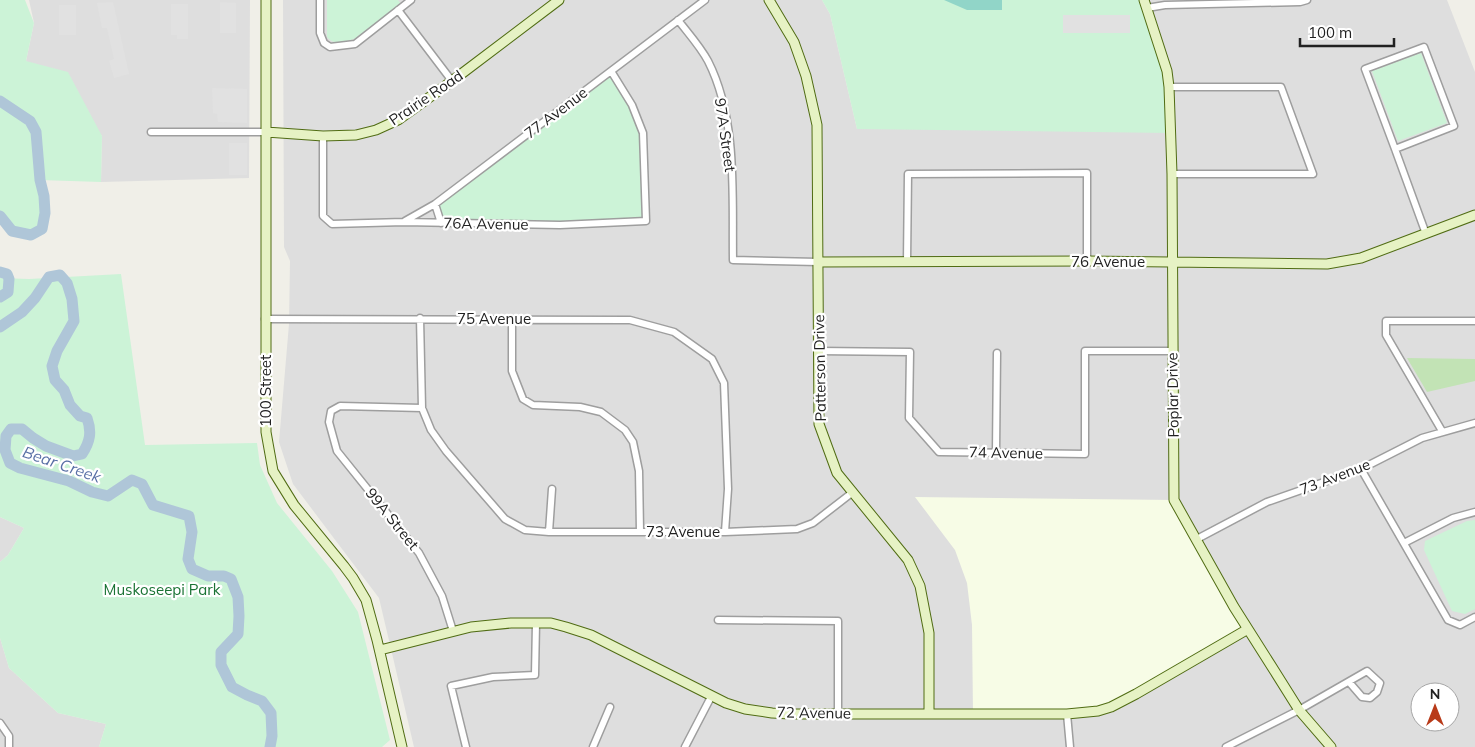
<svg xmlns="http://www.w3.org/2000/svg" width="1475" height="747" font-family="Mulish,sans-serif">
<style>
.residential{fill:#dedede;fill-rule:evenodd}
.education{fill:#f7fce6}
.grass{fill:#c2e3b5}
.park{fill:#ccf3d7}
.pitch{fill:#91d5c8}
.parking{fill:#e1e1e1}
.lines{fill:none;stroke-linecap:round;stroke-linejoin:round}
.river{stroke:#afc6d8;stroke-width:11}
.street-casing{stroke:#9e9e9e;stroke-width:9}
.secondary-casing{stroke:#506c13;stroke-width:11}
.street{stroke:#fff;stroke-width:6}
.secondary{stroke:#e6f2c4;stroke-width:9}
.labels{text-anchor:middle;stroke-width:4.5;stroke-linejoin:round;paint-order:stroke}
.street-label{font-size:15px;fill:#212121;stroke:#fff}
.park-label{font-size:15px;fill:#1a7334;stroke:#fff}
.water-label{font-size:16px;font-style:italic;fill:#586fa5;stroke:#fff}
</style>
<rect width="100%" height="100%" fill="#f0efe8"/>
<path class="residential" d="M29,0h221l-1,178 -148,4 1,-46 -76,-75 8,-38z
M283,0h539l8,14 27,115 287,-129h303l28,72v675h-1061l-35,-149 -86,-114 -14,-42 10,-118 1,-63 -6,-14zM1420,692h30v30h-30z
M0,517l24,11 -16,27 -8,7z
M0,638l9,30 49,45 48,11 -7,23h-99z"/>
<path class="education" d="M915,497l259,3 74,129 -150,82 -125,3 -1,-89 -5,-42 -12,-33z"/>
<path class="grass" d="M1407,358l68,1v22l-48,11z"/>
<path class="park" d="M0,0h25l9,23 -8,38 42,11 34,64 -1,46 -61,-2c4,20 5,28 2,49l-11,6 -19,-4 -12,-15z
M327,0h71l3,4 -47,35c-10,3 -20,7 -27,-2z
M822,0h322l23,71 3,62 -313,-4 -27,-115z
M1421,53l26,70 -49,18 -26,-70z
M611,71l32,62 3,88 -205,2 -6,-19z
M121,274l24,171 112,-2 3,22 17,38 55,68 26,41 32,128 -8,7h-283l7,-23 -48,-11 -49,-45 -9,-30v-76l8,-7 16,-27 -24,-11v-239l29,1z
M1475,520v89l-10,5 -13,-3 -28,-61 1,-9 42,-20z"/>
<path class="pitch" d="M944,0h58v10h-35z"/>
<path class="parking" d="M113,2l16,72 -15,4 -5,-17 5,-2 -7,-31h-5l-5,-25z
M220,2l16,1v30h-16z
M171,4h17v35h-11v-4h-6z
M59,5h17v30h-17z
M1063,15h67v18h-67z
M212,88l35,1v34l-29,-1 -1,-8 -4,-1z
M229,143h18v32h-18z"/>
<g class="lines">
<path class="river" d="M0,101l30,20 6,11 4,48 4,16 1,17 -3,16 -11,6 -19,-4 -12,-15
M0,272l7,2 2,5 -1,13 -8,5
M0,327l22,-15 13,-14 14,-21 11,-2 7,8 5,16 2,22 -17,30 -5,15 3,14 9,10 6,15 10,11 7,2c5,14 3,24 -5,36l-9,2 -27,-10 -13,-8 -11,-9h-11l-5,7 -1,14 5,13 10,5 49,13 23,11 16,4 24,-16 10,4 11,21 36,11 3,16 -4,27 4,10 16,7h16l7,3 7,18 1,19 -1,18 -17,18v13l11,22 15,8 15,6 9,12 1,23 -2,11"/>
<defs>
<path id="street" d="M320,0v33l4,10 6,4 25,-3 56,-44
M1147,8l18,-3 135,-3 7,-2
M398,10l54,71
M678,20c10,13 22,26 30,41 30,59 24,134 25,199l85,2
M1169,87h112l32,87h-141
M151,132h115
M323,136v80l9,8 72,-2 156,3 86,-4 -3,-88 -11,-28 -21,-34
M1395,149l59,-23 -30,-79 -59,22 30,80 31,85
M435,204l6,19
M405,221l30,-17 270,-204
M907,262l1,-88 179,-1v88
M420,318l2,90 9,22 15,21 59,68 20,11 24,2h176l72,-3 16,-6 40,-31
M265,319l365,1 44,12 38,27 12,24 4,106 -3,43
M512,319v52l11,28 10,6 47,2 21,5 24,18 8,12 6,29 1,60
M818,351l92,1 -1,66 30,34 146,2v-103h87
M422,408l-82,-2 -9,5 -2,11 8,29 82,102 23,43 11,35
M1442,431l-56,-96v-14h89
M996,452l1,-99
M1361,469l87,151 12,5 15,-8
M549,532l3,-43
M1197,539l70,-37 94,-33 61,-31 53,-15
M1404,543l49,-25 22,-6
M718,620l120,1v93
M1067,714l3,33
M0,723l9,13v11
M466,747l-15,-61 42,-9 42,-2 1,-52
M593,747l17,-40
M685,747l26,-50
M1226,747l73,-37 68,-39 13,12 -3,9 -7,6 -8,-1 -13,-15"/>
<path id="secondary" d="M266,0v432l7,39 21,34 50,61 9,12 13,22 11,40 25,107
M769,0l25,42 12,34 11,49 2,299 18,49 71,87 12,26 9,47v81
M1144,0l23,71 2,16 3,87 2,326 60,107 38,60 27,43 32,37
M266,132l57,4 33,-1 20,-5 22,-10 54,-39 107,-81
M818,262l269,-1 240,3 34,-6 114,-43
M380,650l91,-23 40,-4h40l15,4 25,8 135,68 19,6 27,4 18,1h277l31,-3 13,-4 25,-13 112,-65"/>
</defs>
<use href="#street" class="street-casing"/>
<use href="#secondary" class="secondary-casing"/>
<use href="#street" class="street"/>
<use href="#secondary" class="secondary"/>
</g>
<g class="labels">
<g class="street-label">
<text transform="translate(426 98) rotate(-34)" y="5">Prairie Road</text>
<text transform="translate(556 113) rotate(-37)" y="5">77 Avenue</text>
<text transform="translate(725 135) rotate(82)" y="5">97A Street</text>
<text transform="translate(486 224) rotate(1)" y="5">76A Avenue</text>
<text x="1108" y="267">76 Avenue</text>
<text x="494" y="324">75 Avenue</text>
<text transform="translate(820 368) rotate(-91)" y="5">Patterson Drive</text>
<text transform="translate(266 391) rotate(-90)" y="5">100 Street</text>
<text transform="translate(1173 395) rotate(-91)" y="5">Poplar Drive</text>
<text transform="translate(1006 453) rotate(1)" y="5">74 Avenue</text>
<text transform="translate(1335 477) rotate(-21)" y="5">73 Avenue</text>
<text transform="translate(392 519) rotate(51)" y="5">99A Street</text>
<text x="683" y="537">73 Avenue</text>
<text transform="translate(814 713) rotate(1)" y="5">72 Avenue</text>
</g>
<g class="park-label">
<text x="162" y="595">Muskoseepi Park</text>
</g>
<g class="water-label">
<text transform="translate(62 464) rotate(19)" y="6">Bear Creek</text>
</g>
</g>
<g transform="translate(1435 707)"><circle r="24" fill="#ffffff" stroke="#a6a6a6"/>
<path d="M0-4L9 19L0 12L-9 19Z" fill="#b83a19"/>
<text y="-8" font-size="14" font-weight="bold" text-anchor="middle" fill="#212121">N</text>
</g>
<path d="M1300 38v8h94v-8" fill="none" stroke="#212121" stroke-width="2.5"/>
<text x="1308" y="38" font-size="15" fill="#212121" stroke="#ffffff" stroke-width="4" paint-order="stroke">100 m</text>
</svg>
